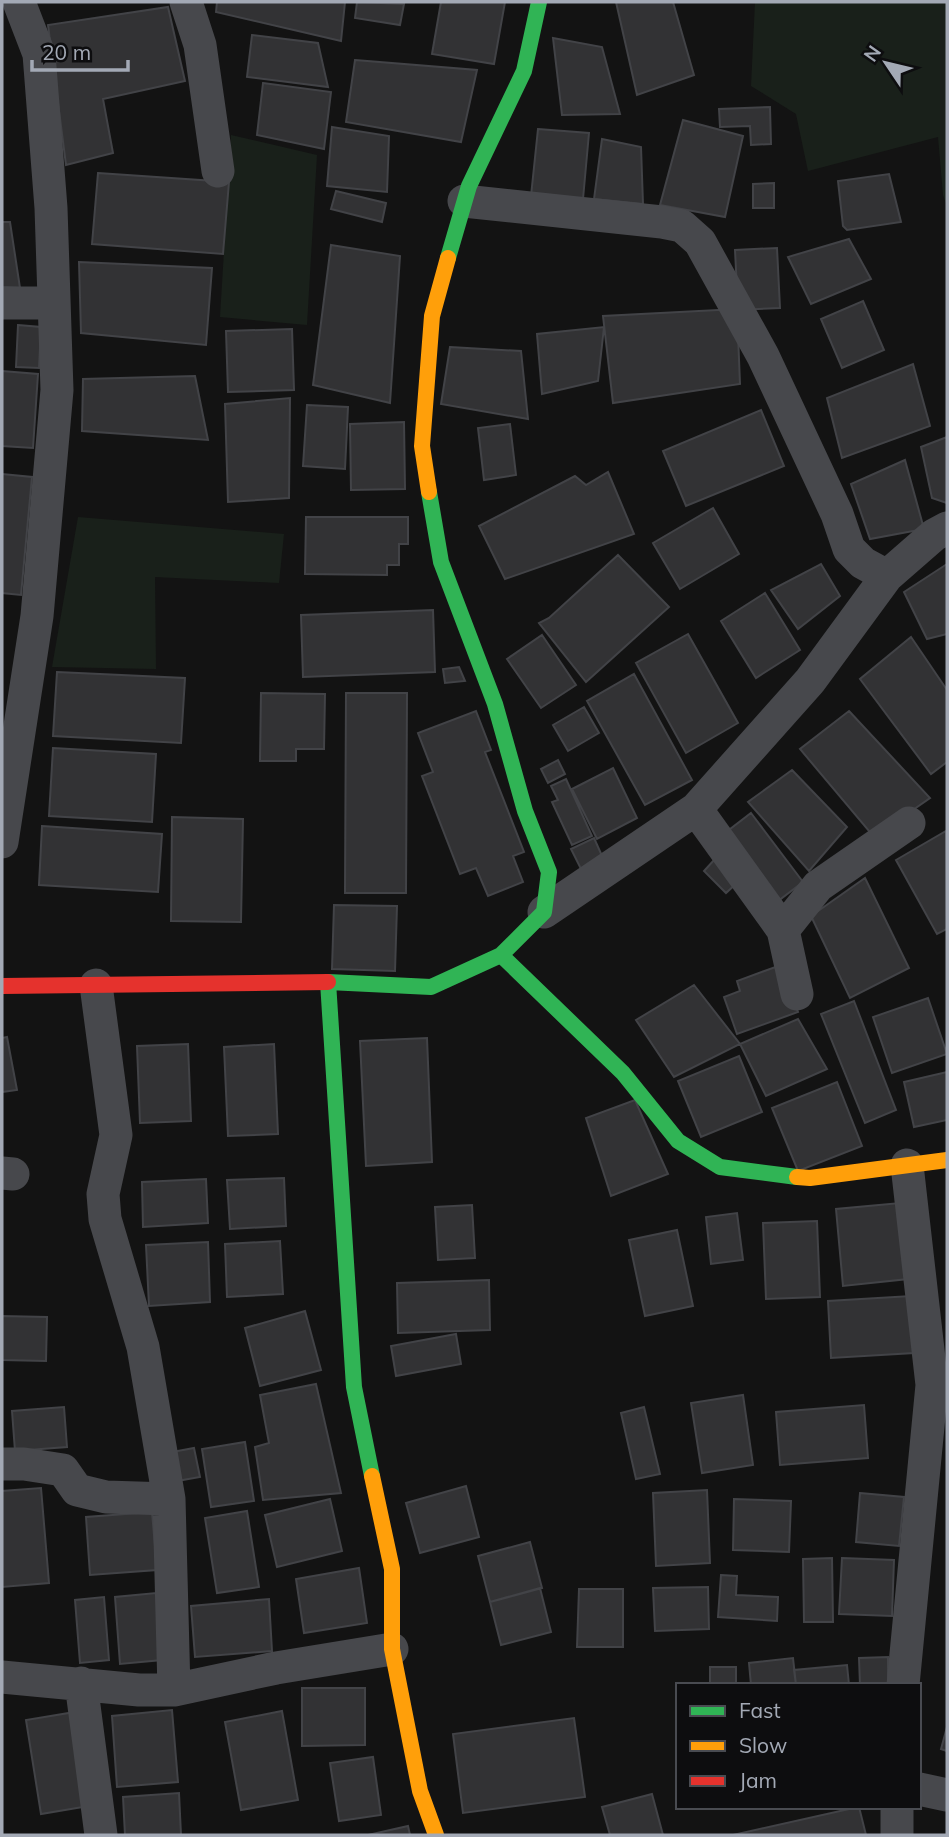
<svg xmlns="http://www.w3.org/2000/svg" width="949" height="1837" font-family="Mulish,sans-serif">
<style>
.green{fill:#19201a}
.building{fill:#323234;stroke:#424347;stroke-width:2}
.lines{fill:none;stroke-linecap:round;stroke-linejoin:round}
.street{stroke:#47484c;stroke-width:33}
.fast{stroke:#30b455;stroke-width:16}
.slow{stroke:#ff9f0a;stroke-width:16}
.jam{stroke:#e5322d;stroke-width:16}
</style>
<rect width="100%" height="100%" fill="#131313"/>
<path class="green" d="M755,2h192v204l-4,-11 -5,-58 -130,34 -12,-57 -45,-28z
M231,135l86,20 -10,170 -87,-8z
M78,517l206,17 -5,49 -124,-6 1,92 -104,-2z"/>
<path class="building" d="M217,2h128l-4,39 -125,-29z
M357,2l47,2 -4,21 -45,-7z
M441,2h64l-11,62 -62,-10z
M616,2h57l21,73 -57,20z
M168,7l17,74 -82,18 10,54 -47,12 -18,-140z
M252,35l66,8 10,44 -81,-10z
M553,38l49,9 18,67 -58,1z
M355,60l122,10 -16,72 -115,-20z
M263,83l68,9 -7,57 -67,-14z
M770,107l1,37 -20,1 -1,-19 -30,1 -1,-18z
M683,120l60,16 -18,81 -65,-12z
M332,127l57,9 -2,56 -60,-6z
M538,129l51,4 -6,66 -52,-3z
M602,139l39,8 2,57 -49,-5z
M98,173l131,9 -6,72 -131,-10z
M889,174l12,48 -54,8 -4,-4 -5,-45z
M774,183v25h-21v-24z
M336,191l50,12 -4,19 -51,-13z
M2,222h8l10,66 -18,-1z
M849,239l22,40 -60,25 -23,-47z
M331,245l69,11 -10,147 -77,-18z
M777,248l3,60 -42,2 -3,-60z
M79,262l133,6 -6,77 -125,-12z
M863,301l21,49 -42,18 -21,-49z
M737,309l3,75 -127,19 -10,-87z
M18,325l23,2 -2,41 -23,-1z
M604,327l-6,54 -56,13 -5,-60z
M292,329l2,61 -66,2 -2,-61z
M450,347l71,4 7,68 -87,-15z
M913,364l17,62 -88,32 -15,-60z
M2,371l36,3 -5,74 -31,-2z
M195,376l13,64 -126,-9 1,-52z
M290,398l-1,100 -61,4 -3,-98z
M307,405l41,2 -3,62 -42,-3z
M761,410l23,56 -98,40 -23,-55z
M404,422l1,67 -54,1 -1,-66z
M510,424l6,51 -32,5 -6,-52z
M947,437v66l-15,-5 -11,-51z
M905,460l19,69 -54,10 -19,-55z
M608,472l26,62 -129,45 -26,-53 96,-50 11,9z
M2,474l30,3 -11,118 -19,-2z
M713,508l26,46 -59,35 -27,-46z
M306,517h102v27h-9v21h-12v10l-82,-1z
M618,555l51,52 -83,75 -47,-59 10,-5z
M821,564l19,32 -42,33 -27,-39z
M947,564v70l-20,5 -23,-47z
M765,593l35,57 -44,28 -35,-57z
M433,610l2,62 -132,5 -2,-62z
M688,634l50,89 -52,30 -50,-90z
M542,635l34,50 -35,23 -34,-49z
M911,637l36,53v72l-16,12 -71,-95z
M459,667l6,14 -20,2 -2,-14z
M57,672l128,6 -4,65 -128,-7z
M634,674l58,106 -47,25 -58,-104z
M261,693l64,1 -1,55h-28v12h-36z
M346,693h61l-1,200h-61z
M584,707l15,26 -31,18 -15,-26z
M476,711l15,39 -6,2 39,100 -11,4 10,26 -35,14 -12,-28 -16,6 -38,-98 11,-4 -15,-39z
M849,711l81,87 -56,39 -74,-88z
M53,748l103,6 -4,68 -103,-6z
M558,760l7,14 -17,9 -7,-14z
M613,768l24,50 -40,21 -25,-50z
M792,770l55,57 -38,44 -61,-69z
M566,779l26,57 -20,9 -20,-43 6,-2 -7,-14z
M751,813l52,69 -25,19 -53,-68z
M172,817l71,2 -2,103 -70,-1z
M42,826l120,8 -4,58 -119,-7z
M946,831l1,98 -10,5 -41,-74z
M594,838l9,20 -22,11 -10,-20z
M715,859l23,23 -12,11 -22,-22z
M865,878l44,90 -59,30 -39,-82z
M334,905l63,1 -2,65 -63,-2z
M781,965l17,47 -61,22 -13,-37 16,-6 -3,-10z
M694,985l46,59 -66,33 -38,-57z
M928,998l19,56 -55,19 -19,-56z
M854,1001l42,109 -31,13 -44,-109z
M798,1019l29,50 -61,27 -26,-52z
M7,1037l10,53 -15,2v-54z
M427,1038l5,124 -66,4 -6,-125z
M188,1044l3,77 -51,2 -3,-77z
M274,1044l4,90 -50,2 -4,-89z
M739,1056l23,56 -61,25 -23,-56z
M947,1072v48l-33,7 -10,-45z
M837,1082l25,64 -64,25 -26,-63z
M635,1100l33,74 -57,22 -25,-78z
M284,1178l2,48 -56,3 -3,-49z
M206,1179l2,44 -65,4 -1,-45z
M900,1203l8,76 -65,7 -7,-77z
M472,1205l3,53 -37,2 -3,-53z
M737,1213l6,47 -32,4 -5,-47z
M817,1221l3,76 -54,2 -3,-76z
M677,1230l16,76 -48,10 -16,-76z
M280,1241l3,53 -56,3 -2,-53z
M208,1242l2,60 -61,4 -3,-61z
M489,1280l1,50 -92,3 -1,-50z
M911,1296l3,57 -83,5 -3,-57z
M305,1311l16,59 -61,16 -15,-58z
M2,1316l45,1 -1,44 -44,-1z
M456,1334l5,30 -65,12 -5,-30z
M316,1384l25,109 -78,7 -8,-53 14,-4 -9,-48z
M743,1395l10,70 -51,8 -11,-70z
M864,1405l4,53 -88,7 -4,-53z
M64,1407l3,40 -52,4 -3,-40z
M644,1407l16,67 -24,5 -15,-66z
M245,1442l9,59 -43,6 -9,-58z
M194,1448l6,29 -23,4 -5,-29z
M466,1486l13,51 -59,16 -14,-50z
M41,1488l8,95 -47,4v-96z
M707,1490l3,73 -54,3 -3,-73z
M860,1493l44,4 -5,49 -43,-4z
M330,1499l12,52 -65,16 -12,-52z
M734,1499l57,2 -2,51 -56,-2z
M247,1511l12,76 -42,6 -12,-75z
M152,1512l5,58 -67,5 -4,-58z
M530,1542l12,46 -52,14 -12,-46z
M832,1558l1,64h-29l-1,-63z
M842,1558l52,2 -2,56 -53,-2z
M359,1568l8,55 -63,10 -8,-54z
M721,1575l16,1 -1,19 42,2 -1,24 -59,-4z
M708,1587l1,42 -54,2 -2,-43z
M540,1588l11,44 -50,13 -11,-43z
M579,1589h44v58h-46z
M156,1593l6,67 -42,4 -5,-67z
M104,1597l5,63 -29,3 -5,-63z
M269,1599l3,52 -77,6 -4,-51z
M888,1657v28h-28l-1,-27z
M793,1658l3,27h-45l-2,-22z
M847,1665l2,20h-53l-2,-15z
M710,1667h26v18h-26z
M302,1688h63v57l-63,1z
M172,1710l6,72 -61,5 -5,-71z
M282,1711l16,89 -57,10 -16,-88z
M75,1712l14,94 -48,8 -15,-94z
M574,1718l11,79 -122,16 -10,-79z
M947,1727v24l-6,-2z
M373,1757l8,58 -42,6 -9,-58z
M179,1793l2,42h-56l-2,-38z
M652,1794l11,41h-53l-8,-28z
M859,1807l7,28h-133l125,-28z
M408,1826l2,9h-42z"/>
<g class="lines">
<path class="street" d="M186,2l14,43 18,126
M464,201l198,21 20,4 18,16 63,114 74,158 12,35 14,14 24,13
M2,303h52
M696,809l87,121
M2,842l35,-226 20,-226 -6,-182 -12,-154 -20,-52
M544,912l152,-103 114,-128 77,-105 47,-41 13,-7
M96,985l20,150 -13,59 2,25 38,128 26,152 5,191
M797,994l-14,-64 35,-44 91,-63
M2,1173l11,1
M2,1464h22l39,6 14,20 29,7 63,2
M2,1677l137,13h35l102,-22 116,-19
M81,1683l20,152
M903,1685l29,-300 -25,-220
M919,1789l28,6
M897,1807v28"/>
<path class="fast" d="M448,258l21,-72 55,-115 15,-69
M429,492l12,70 54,142 30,107 24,61 -5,40 -43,43
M328,982l26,405 18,89
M328,982l103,5 70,-32 122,118 55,68 42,26 77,10"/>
<path class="slow" d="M429,492l-7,-46 10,-130 16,-58
M797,1177l13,1 137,-18
M372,1476l20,93v80l28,142 16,44"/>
<path class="jam" d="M2,986l326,-4"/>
</g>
<rect width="949" height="1837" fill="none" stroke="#a3a9b5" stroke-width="7"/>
<rect x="676" y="1683" width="245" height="126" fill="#0d0d0f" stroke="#494b51" stroke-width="2"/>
<rect x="690" y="1706" width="35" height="10" fill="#30b455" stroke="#494b51" stroke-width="2"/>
<text x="739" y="1718" font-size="21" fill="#a3a9b5">Fast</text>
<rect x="690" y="1741" width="35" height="10" fill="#ff9f0a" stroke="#494b51" stroke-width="2"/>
<text x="739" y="1753" font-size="21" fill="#a3a9b5">Slow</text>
<rect x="690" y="1776" width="35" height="10" fill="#e5322d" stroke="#494b51" stroke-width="2"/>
<text x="739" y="1788" font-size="21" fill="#a3a9b5">Jam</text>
<g transform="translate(886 63) rotate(305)" stroke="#0d0d0f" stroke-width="5" paint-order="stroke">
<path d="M0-5L12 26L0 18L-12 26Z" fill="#a3a9b5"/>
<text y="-10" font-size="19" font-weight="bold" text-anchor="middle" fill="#a3a9b5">N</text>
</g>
<path d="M32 60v10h96v-10" fill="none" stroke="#a3a9b5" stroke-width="3.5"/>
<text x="42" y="60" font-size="21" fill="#a3a9b5" stroke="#0d0d0f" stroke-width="5" paint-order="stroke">20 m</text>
</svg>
